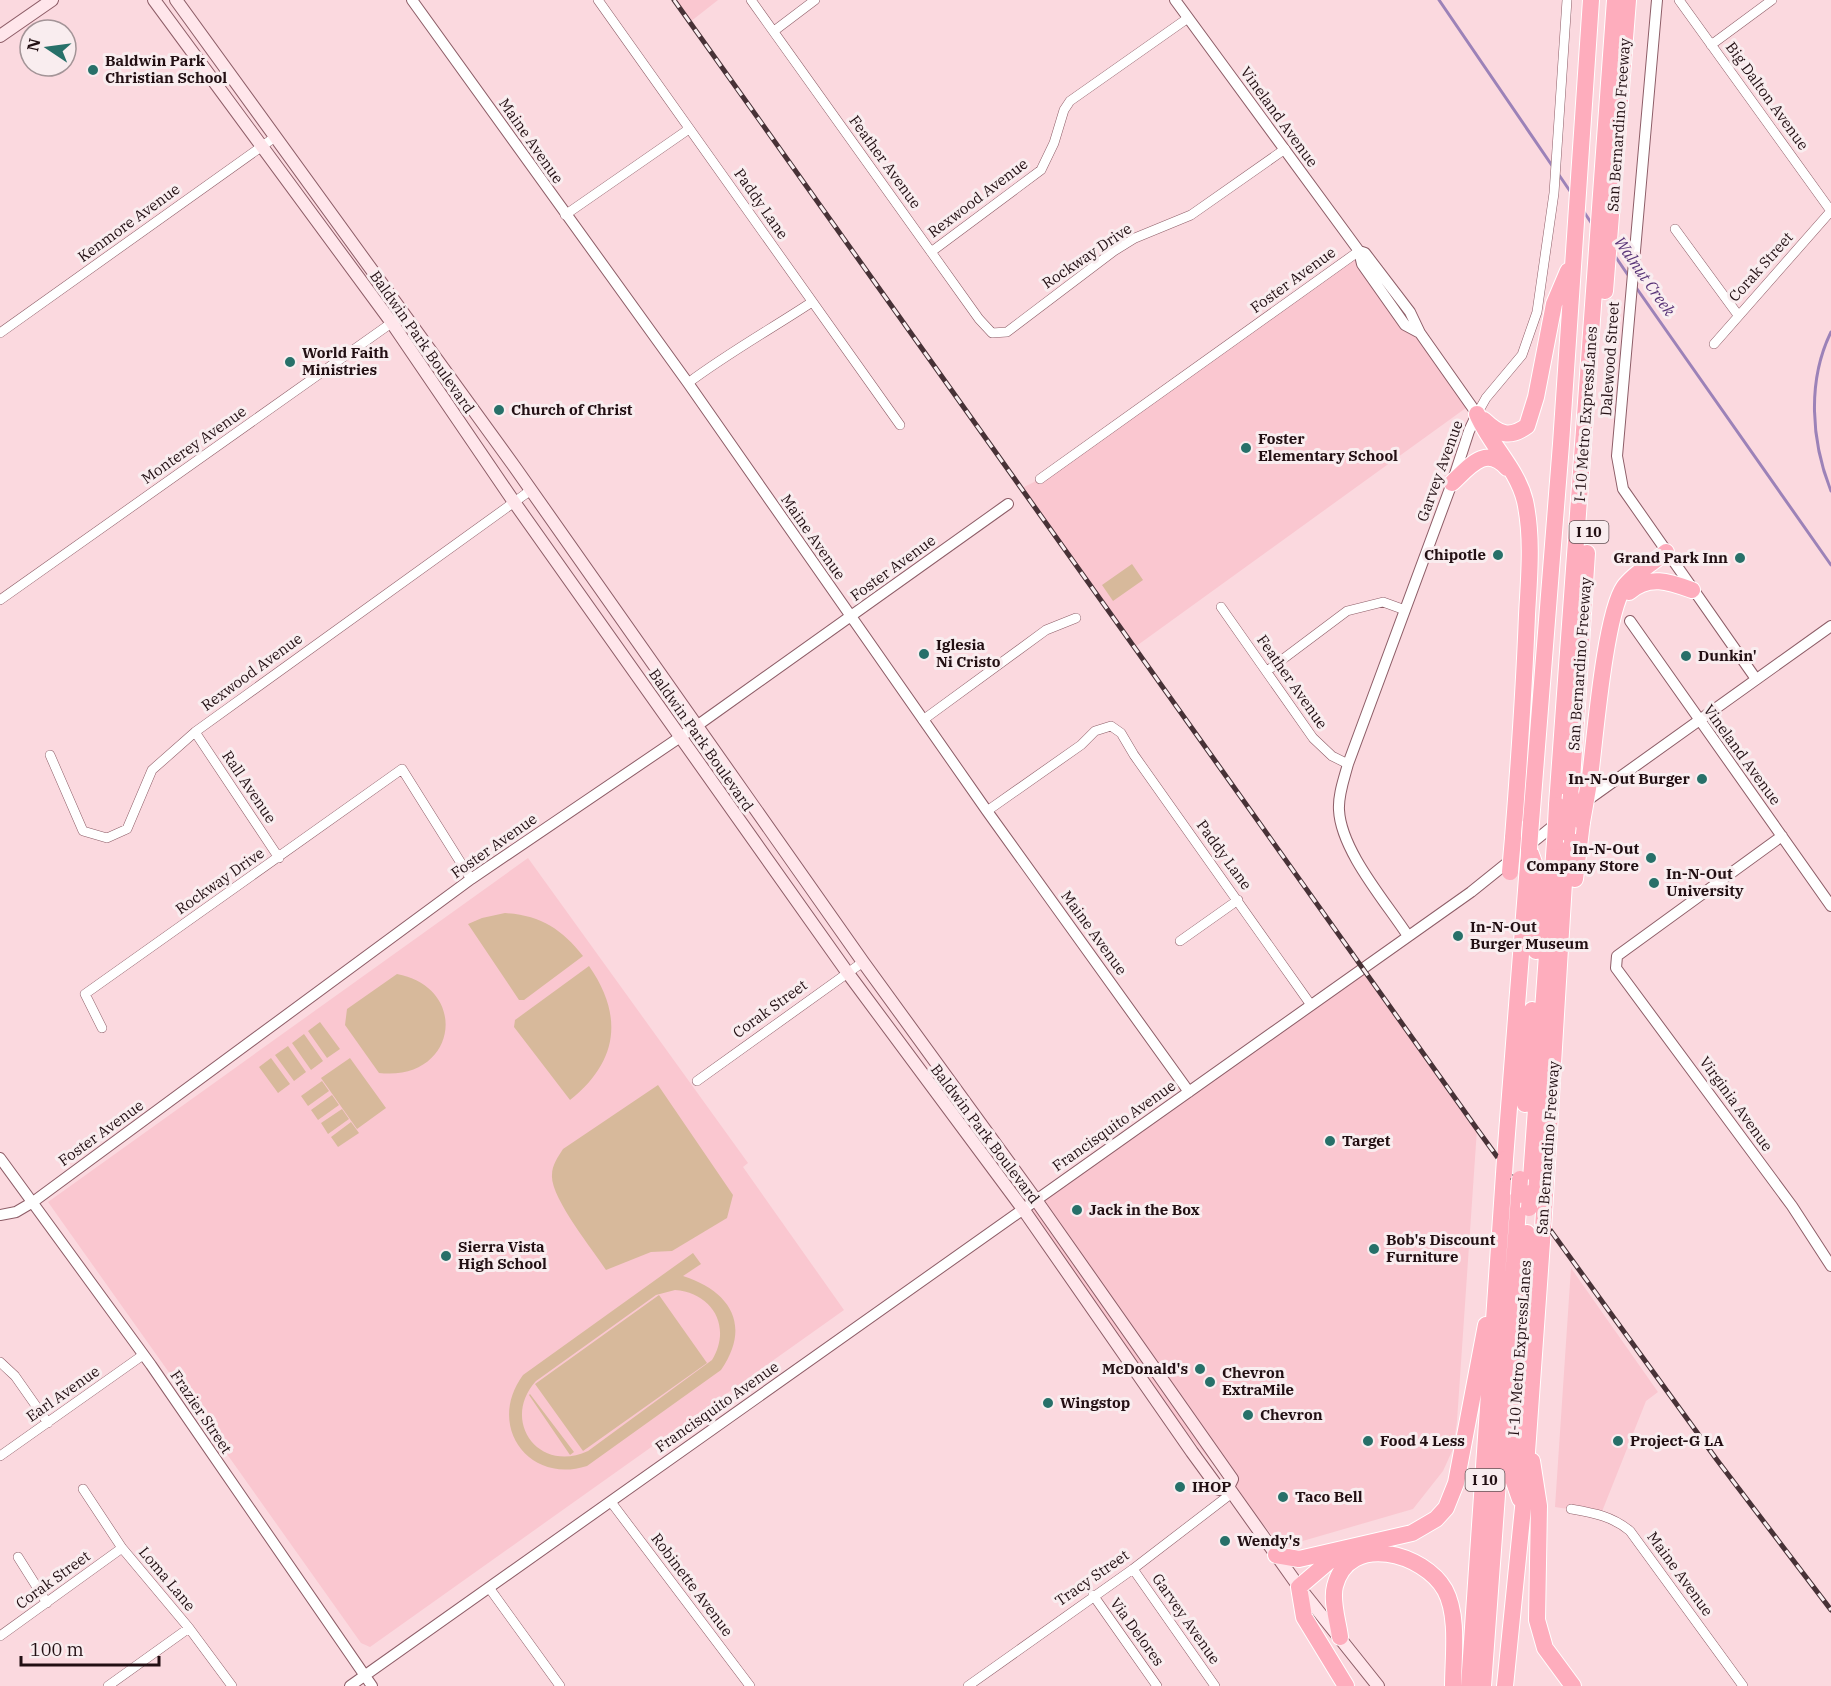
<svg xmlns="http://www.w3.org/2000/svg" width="1831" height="1686" font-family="'IBM Plex Serif',serif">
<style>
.built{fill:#fac7d0}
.green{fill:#d7b99b;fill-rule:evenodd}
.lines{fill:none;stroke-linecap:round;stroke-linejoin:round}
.stream{stroke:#9c82b8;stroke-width:3}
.minor-casing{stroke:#8d5d67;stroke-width:10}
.tertiary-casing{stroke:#8d5d67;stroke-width:12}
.secondary-casing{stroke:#8d5d67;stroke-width:14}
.motorway-casing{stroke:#fff;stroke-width:18}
.minor{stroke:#fff;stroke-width:9}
.tertiary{stroke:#fff;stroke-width:10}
.secondary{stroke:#ffe6eb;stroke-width:12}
.motorway{stroke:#feadbd;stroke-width:16}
.rail-casing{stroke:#483237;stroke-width:5}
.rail{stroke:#f9edef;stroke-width:3;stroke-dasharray:9;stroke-linecap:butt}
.motorway-bridge-casing{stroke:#fff;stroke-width:18;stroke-linecap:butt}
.motorway-bridge{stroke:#feadbd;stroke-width:16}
.poi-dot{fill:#277069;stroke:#f9edef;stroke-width:2}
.labels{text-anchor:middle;stroke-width:6;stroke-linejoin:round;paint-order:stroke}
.shield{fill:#f9edef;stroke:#625255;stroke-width:1.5}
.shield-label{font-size:14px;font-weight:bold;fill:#220f13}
.poi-label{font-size:15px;font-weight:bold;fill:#220f13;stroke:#f9edef;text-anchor:start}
.street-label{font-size:15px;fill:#220f13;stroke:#f9edef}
.water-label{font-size:16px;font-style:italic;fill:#573377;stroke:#f9edef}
</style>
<rect width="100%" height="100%" fill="#fbd9df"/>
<path class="built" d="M674,0h44l-28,22z
M1359,251l6,2 105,152 -335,242 -113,-159 18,-9z
M528,858l220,305 -5,4 101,143 -474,337 -9,-4 -313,-441z
M1363,968l114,161 -20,292 -4,28 -10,22 -30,38 -131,38 -148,-178 -111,-160z
M1571,1268l87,124 -12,9 -45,113 -46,-7z"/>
<path class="green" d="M1132,564l11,16 -30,21 -11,-16z
M505,913c35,2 57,16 78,43l-59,44h-5l-51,-76 14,-6z
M589,966c35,50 29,96 -19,134l-56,-73 1,-7z
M397,974c74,14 60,108 -18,99l-34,-48 2,-16z
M320,1022l20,27 -13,9 -19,-27z
M304,1034l19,27 -12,9 -19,-27z
M288,1046l18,26 -12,9 -19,-26z
M271,1058l19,26 -12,9 -19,-26z
M350,1058l36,50 -29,21 -36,-51z
M322,1081l7,10 -21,15 -7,-10z
M658,1085l75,110 -6,23 -55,33 -21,1 -45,18c-13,-20 -56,-73 -54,-95 0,-10 6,-18 11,-26z
M332,1095l7,10 -21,15 -7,-10z
M342,1109l7,10 -21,15 -7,-11z
M351,1122l8,11 -21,14 -7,-10z
M693,1253l8,11 -18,12c47,15 69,49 38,94l-134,96c-59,19 -101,-41 -64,-91zM675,1290c38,3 57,37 37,70l-124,91c-49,23 -88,-30 -52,-70l120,-86z
M659,1295l48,68 -124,88 -48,-67z
M530,1394l44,58 -4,3 -41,-60z"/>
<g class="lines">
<path class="stream" d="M1439,0l114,167
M1559,175l13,19
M1584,212l8,12
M1615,256l15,22
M1635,286l196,279
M1831,332c-24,49 -20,109 0,159"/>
<defs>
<path id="minor" d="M598,0l302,425
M751,0l228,319 13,14 15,-1 107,-81 21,-13 56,-23 94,-66
M1679,0l152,211
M774,31l41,-31
M1711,45l61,-45
M565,215l124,-86
M1675,229l63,86
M931,252l110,-82 13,-27 10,-33 6,-9 118,-83
M0,333l275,-196
M1714,344l117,-133
M688,383c40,-30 83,-54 124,-81
M1477,414l9,-16 36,-43 15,-43 17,-119 13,-193
M1040,479l319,-228
M0,600l397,-281
M1221,607l92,131 19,18 16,8
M1267,671l80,-60 36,-9 22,8
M923,720l123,-90 30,-12
M195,732l84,126
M50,755l33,76 24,7 20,-9 25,-59 43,-38 336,-242
M987,811l94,-66 14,-14 16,-5 10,7 13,22 177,250
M1180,941l58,-41
M102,1028l-17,-34 317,-225 69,110
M697,1081l166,-119
M0,1362l15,14 33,47
M0,1456l143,-101
M83,1489l39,59 67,80 43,58
M611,1502l139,184
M1571,1509c23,4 41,7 59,22l113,155
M18,1557l29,46
M1133,1569l82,117
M490,1589l70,97
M1093,1595l64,91
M0,1636l122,-88
M108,1686l81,-58
M968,1686l165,-117 99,-76"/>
<path id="tertiary" d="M412,0l276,383 299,428 202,281
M1175,0l184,251 3,13 43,61 15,8
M1657,0l-40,456 6,33 133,190
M1359,251l6,2 45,59 10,21 57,81 -8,17 -17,52 -104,281c-4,15 -10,31 -9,46 2,41 47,92 69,126
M1630,621l201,285
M1585,802l246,-176
M1782,836l-165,120 -1,12 176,238 39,60
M0,1158l151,207 221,321
M0,1215l16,-3 17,-10 438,-323 227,-154 310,-221
M350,1686l1121,-794 87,-70"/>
<path id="secondary" d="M154,0l238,323 122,179 333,470 176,237 169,243 27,37 9,-2
M176,0l338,466 349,496 173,238 196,279 -4,8
M0,36l52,-36
M1228,1487l71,100 79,99"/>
<path id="motorway" d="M1605,291l23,-291
M1477,414c13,31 40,54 48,87 8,37 4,77 2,114 -3,75 -8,148 -14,223
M1484,420c15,14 25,19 43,6l9,-29 18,-93 14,-33
M1452,483c17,-16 34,-39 55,-15
M1629,592c20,-18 41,-10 63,-2
M1590,777c5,-39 15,-163 34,-190 10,-14 29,-24 42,-35
M1571,795l16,-242
M1557,805l58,-805
M1531,822l30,-378 30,-444
M1529,849l11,30 -4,72
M1575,879l7,-57
M1525,1104l7,-94
M1505,1159l24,-307
M1530,1193l25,-351
M1544,1212l23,-379
M1532,1461l7,45 -2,114 8,28 28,38
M1520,1499l-8,-23 15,-243
M1340,1552l-41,35 5,30 42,69
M1276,1555l23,4 113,-26 24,-14 10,-11 10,-25 30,-158
M1340,1637c-2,-16 -9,-36 -5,-51 14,-54 89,-33 110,4 14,26 8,67 8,96
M1469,1686l35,-512
M1483,1686l36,-491
M1505,1686l18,-178 20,-280"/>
</defs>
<use href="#minor" class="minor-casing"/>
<use href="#tertiary" class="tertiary-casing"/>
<use href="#secondary" class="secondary-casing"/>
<use href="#motorway" class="motorway-casing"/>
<use href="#minor" class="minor"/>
<use href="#tertiary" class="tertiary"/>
<use href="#secondary" class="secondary"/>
<use href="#motorway" class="motorway"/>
<defs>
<path id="rail" d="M674,0l803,1129 240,331 114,150"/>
</defs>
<use href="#rail" class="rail-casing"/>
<use href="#rail" class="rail"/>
<defs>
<path id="motorway-bridge" d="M1582,822l8,-45
M1567,833l4,-38
M1555,842l2,-37
M1529,849l2,-27
M1510,872l3,-34
M1504,1174l1,-15
M1519,1195l1,-16
M1529,1208l1,-15
M1543,1228l1,-16"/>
</defs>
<use href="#motorway-bridge" class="motorway-bridge-casing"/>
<use href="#motorway-bridge" class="motorway-bridge"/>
</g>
<g class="poi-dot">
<circle cx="93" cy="70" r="6"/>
<circle cx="290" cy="362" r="6"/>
<circle cx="499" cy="410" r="6"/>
<circle cx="1246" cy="448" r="6"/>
<circle cx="1498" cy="555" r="6"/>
<circle cx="1740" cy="558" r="6"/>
<circle cx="924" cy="654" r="6"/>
<circle cx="1686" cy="656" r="6"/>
<circle cx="1702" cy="779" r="6"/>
<circle cx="1651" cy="858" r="6"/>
<circle cx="1654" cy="883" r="6"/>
<circle cx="1458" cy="936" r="6"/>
<circle cx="1330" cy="1141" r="6"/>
<circle cx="1077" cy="1210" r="6"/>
<circle cx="1374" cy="1249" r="6"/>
<circle cx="446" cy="1256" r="6"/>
<circle cx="1200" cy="1369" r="6"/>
<circle cx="1210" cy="1382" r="6"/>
<circle cx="1048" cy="1403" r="6"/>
<circle cx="1248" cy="1415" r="6"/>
<circle cx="1368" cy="1441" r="6"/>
<circle cx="1618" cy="1441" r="6"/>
<circle cx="1180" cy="1487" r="6"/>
<circle cx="1283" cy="1497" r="6"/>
<circle cx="1225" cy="1541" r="6"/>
</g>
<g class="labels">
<g class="shield">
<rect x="1569.5" y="521" width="39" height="22" rx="4.5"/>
<rect x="1465.5" y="1469" width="39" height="22" rx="4.5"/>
</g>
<g class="shield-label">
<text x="1589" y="537">I 10</text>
<text x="1485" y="1485">I 10</text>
</g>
<g class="poi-label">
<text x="105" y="66">Baldwin Park<tspan x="105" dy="17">Christian School</tspan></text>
<text x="302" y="358">World Faith<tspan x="302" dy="17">Ministries</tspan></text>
<text x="511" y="415">Church of Christ</text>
<text x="1258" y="444">Foster<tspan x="1258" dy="17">Elementary School</tspan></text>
<text x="1486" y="560" text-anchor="end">Chipotle</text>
<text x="1728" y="563" text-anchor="end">Grand Park Inn</text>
<text x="936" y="650">Iglesia<tspan x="936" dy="17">Ni Cristo</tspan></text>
<text x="1698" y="661">Dunkin'</text>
<text x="1690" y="784" text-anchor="end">In-N-Out Burger</text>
<text x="1639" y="854" text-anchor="end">In-N-Out<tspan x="1639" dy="17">Company Store</tspan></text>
<text x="1666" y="879">In-N-Out<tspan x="1666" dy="17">University</tspan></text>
<text x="1470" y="932">In-N-Out<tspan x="1470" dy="17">Burger Museum</tspan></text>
<text x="1342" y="1146">Target</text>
<text x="1089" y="1215">Jack in the Box</text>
<text x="1386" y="1245">Bob's Discount<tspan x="1386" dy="17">Furniture</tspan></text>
<text x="458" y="1252">Sierra Vista<tspan x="458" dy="17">High School</tspan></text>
<text x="1188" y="1374" text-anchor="end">McDonald's</text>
<text x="1222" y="1378">Chevron<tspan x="1222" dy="17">ExtraMile</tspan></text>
<text x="1060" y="1408">Wingstop</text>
<text x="1260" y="1420">Chevron</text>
<text x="1380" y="1446">Food 4 Less</text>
<text x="1630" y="1446">Project-G LA</text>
<text x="1192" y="1492">IHOP</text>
<text x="1295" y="1502">Taco Bell</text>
<text x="1237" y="1546">Wendy's</text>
</g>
<g class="street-label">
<text transform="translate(1767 96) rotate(54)" y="5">Big Dalton Avenue</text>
<text transform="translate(1279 117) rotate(54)" y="5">Vineland Avenue</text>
<text transform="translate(1619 125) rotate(-86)" y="5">San Bernardino Freeway</text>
<text transform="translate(531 141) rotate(55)" y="5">Maine Avenue</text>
<text transform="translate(885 162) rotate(54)" y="5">Feather Avenue</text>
<text transform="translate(978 198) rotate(-37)" y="5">Rexwood Avenue</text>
<text transform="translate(761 204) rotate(55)" y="5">Paddy Lane</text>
<text transform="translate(129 223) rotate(-36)" y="5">Kenmore Avenue</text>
<text transform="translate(1087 256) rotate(-34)" y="5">Rockway Drive</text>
<text transform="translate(1761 267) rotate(-48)" y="5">Corak Street</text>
<text transform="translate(1293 280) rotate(-36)" y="5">Foster Avenue</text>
<text transform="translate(422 342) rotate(55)" y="5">Baldwin Park Boulevard</text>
<text transform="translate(1610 359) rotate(-86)" y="5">Dalewood Street</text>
<text transform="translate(1586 414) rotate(-86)" y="5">I-10 Metro ExpressLanes</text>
<text transform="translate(194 445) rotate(-35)" y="5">Monterey Avenue</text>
<text transform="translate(1440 471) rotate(-70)" y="5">Garvey Avenue</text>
<text transform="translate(813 537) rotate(55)" y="5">Maine Avenue</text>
<text transform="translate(893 568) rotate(-36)" y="5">Foster Avenue</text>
<text transform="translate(1580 664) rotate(-86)" y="5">San Bernardino Freeway</text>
<text transform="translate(252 672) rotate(-36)" y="5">Rexwood Avenue</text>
<text transform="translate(1292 682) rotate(55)" y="5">Feather Avenue</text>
<text transform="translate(701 740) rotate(55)" y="5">Baldwin Park Boulevard</text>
<text transform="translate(1742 755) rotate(54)" y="5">Vineland Avenue</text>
<text transform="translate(249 787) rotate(56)" y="5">Rall Avenue</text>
<text transform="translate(494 846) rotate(-35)" y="5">Foster Avenue</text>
<text transform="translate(1224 855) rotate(54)" y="5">Paddy Lane</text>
<text transform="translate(220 881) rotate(-35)" y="5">Rockway Drive</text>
<text transform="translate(1094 933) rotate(54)" y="5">Maine Avenue</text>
<text transform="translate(770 1009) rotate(-36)" y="5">Corak Street</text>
<text transform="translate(1736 1104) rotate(54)" y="5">Virginia Avenue</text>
<text transform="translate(1114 1126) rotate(-35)" y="5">Francisquito Avenue</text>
<text transform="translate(101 1133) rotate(-36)" y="5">Foster Avenue</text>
<text transform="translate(985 1134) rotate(53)" y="5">Baldwin Park Boulevard</text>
<text transform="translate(1548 1148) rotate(-86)" y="5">San Bernardino Freeway</text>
<text transform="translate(1520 1348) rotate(-86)" y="5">I-10 Metro ExpressLanes</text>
<text transform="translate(63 1394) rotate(-35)" y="5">Earl Avenue</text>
<text transform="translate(717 1407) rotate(-35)" y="5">Francisquito Avenue</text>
<text transform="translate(201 1412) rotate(56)" y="5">Frazier Street</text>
<text transform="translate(1680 1574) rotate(54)" y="5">Maine Avenue</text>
<text transform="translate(1092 1578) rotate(-35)" y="5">Tracy Street</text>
<text transform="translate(167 1579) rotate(50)" y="5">Loma Lane</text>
<text transform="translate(53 1580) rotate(-36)" y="5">Corak Street</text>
<text transform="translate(692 1585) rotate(53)" y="5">Robinette Avenue</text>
<text transform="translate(1186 1619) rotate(55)" y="5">Garvey Avenue</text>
<text transform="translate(1137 1632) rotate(54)" y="5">Via Delores</text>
</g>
<g class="water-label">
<text transform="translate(1645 276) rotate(55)" y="6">Walnut Creek</text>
</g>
</g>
<g transform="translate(48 48) rotate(283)"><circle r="28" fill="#f9edef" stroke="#a39497" stroke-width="1.5"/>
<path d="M0-4.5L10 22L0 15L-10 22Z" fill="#277069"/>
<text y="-9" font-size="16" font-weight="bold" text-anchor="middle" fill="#220f13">N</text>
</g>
<path d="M21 1656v9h138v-9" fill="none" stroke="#220f13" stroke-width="3"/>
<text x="30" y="1656" font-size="18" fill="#220f13" stroke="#f9edef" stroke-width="4.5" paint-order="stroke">100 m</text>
</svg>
